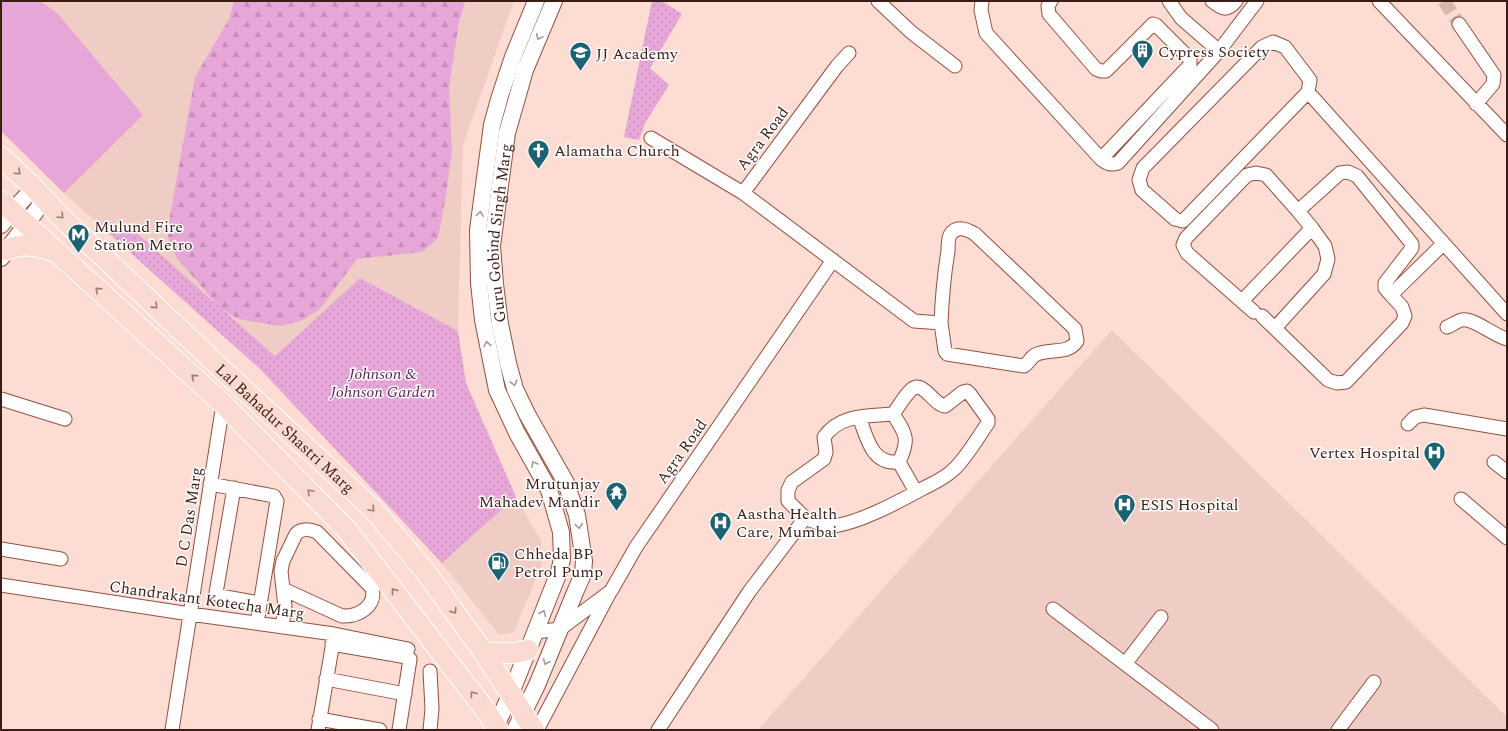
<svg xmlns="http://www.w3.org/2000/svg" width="1508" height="731" font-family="Spectral,serif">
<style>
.built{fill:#f0cdc4}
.grass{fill:#e6a7d8}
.forest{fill:url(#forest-firs)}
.park{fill:url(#park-dots)}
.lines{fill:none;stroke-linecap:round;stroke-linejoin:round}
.minor-tunnel{stroke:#d6b6ad;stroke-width:13;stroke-dasharray:13 6;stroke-linecap:butt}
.minor-casing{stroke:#94503f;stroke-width:15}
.tertiary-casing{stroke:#94503f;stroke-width:18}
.primary-casing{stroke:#fff;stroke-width:22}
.minor{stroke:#fff;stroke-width:13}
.tertiary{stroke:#fff;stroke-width:16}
.primary{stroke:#fbdad1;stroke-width:20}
.oneway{stroke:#a79996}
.oneway2{stroke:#9b7c74}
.labels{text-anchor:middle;stroke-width:3;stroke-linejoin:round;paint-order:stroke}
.poi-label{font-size:16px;fill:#3b1d16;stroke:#fff;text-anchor:start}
.street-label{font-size:16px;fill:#3b1d16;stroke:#fff}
.park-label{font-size:16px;font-style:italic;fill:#601855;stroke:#fff}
</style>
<defs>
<pattern id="forest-firs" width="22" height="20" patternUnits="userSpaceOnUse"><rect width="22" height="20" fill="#e6a7d8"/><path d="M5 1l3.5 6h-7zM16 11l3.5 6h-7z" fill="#c68fb9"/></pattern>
<pattern id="park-dots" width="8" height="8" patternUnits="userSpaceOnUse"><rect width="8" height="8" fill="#e6a7d8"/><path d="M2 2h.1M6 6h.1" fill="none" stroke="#c68fb9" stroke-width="1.8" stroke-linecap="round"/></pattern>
</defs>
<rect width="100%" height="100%" fill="#fddcd3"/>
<path class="built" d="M1,1h513l-51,144 -5,186 -98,-53 -85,78 -143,-127h-28l-40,-36 -63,-62z
M1112,330l395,387v13h-749z
M516,497l25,44 1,23 -28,68 -15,3 -57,-72z"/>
<path class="grass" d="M1,1h39l17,12 86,102 -79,78 -63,-62z"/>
<path class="forest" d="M234,1h231l-6,21 -10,65 3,64 -6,44 -8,43 -16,14 -65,7 -37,50 -19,12 -21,5 -42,-7 -18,-11 -44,-51 -8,-20 2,-21 25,-139 34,-58z"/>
<path class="park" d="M652,1h10l20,13 -32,54 19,17 -24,38 -6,17 -15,-3z
M104,229h28l143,127 85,-78 98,53 8,52 50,114 -74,66 -182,-194z"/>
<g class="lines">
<path class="minor-tunnel" d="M1444,1l15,23"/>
<defs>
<path id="minor" d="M878,1l33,31 44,34
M982,1l-1,9 5,23 115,126c6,5 10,6 17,4l101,-112 38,-50
M1051,1l-3,5 1,8 47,55 5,2h5l47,-47 3,1 34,34v6l-89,94
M1169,1l12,17 38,33
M1212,1c10,8 15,11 24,0
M1379,1l128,134
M1459,24l35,51 -1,9 -17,20
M1273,42l12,5 25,33 -2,12 -125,129 -8,-2 -33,-29 -3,-10 4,-12 119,-121z
M1308,92l199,222
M651,138l92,55 171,128 27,2c1,-25 3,-48 7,-72 0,-5 0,-12 2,-16 6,-10 17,-6 25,-1l100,95 2,12c-10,15 -28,6 -42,14 -5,3 -6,8 -11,11l-77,-12 -2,-3 -4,-28
M743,193l94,-127 12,-13
M1242,301l70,-73
M1254,312l-67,-59 -4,-8 3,-7 61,-63 9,-2 10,2 32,36 42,-38 8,-1 9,4 55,68v4l-27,35v5l6,7
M1262,316l66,64 9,3 9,-1 56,-59 3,-7 -3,-9 -11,-12 52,-51
M1447,327c5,-2 10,-6 15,-7 12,-2 32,16 45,19
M1275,328l49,-54 4,-15 -3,-13 -13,-18 -14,-17
M1,399l64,20
M859,417c8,20 12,48 40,45
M1408,424l7,-7 9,-2 83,14
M1494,462l13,10
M210,484l64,12 3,5 -20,122
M234,488l-18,105 4,3 40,7
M1461,499l46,39
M805,518l-17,-17v-11l4,-8 32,-23 2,-7 -2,-15c16,-23 44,-21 69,-23
M1,549l60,10
M1,585l189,29 144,20 74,15
M1053,609l159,121
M282,627l3,-20 -4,-36 2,-10 13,-27c6,-6 13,-5 21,-2l55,56c5,18 -14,29 -30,28l-59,-27
M536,632l24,-3 51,-38 25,-44 197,-287
M332,644l75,13 3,2 -11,71
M1125,664l36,-47
M326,679l79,15
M319,719l61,11
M172,730l51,-326
M318,730l16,-94
M430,730l2,-21 -2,-38
M537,730l72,-136
M658,730l91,-138 56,-74c9,3 19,9 29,8 27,-4 64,-24 88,-37 11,-6 22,-10 31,-19 12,-10 25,-33 35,-47v-4l-18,-25 -3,-3 -4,1 -18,14c-11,-1 -22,-26 -33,-17 -7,6 -13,17 -19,25 13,20 17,25 6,48l17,30
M1338,730l36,-48"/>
<g id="tertiary">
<path d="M1,225l11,-14 22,-23"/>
<path d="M1,258l44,-59"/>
<path d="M496,726l15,-33 48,-121 3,-13 -1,-27 -12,-42 -32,-57 -20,-43 -14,-70 -4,-37 -1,-53 14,-105 8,-29 13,-39 23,-56"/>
<path id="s1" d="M515,730l22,-45 39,-95 7,-16 1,-13 -7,-46 -11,-32 -39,-69 -12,-25 -7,-26 -8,-39 -5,-40 -3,-38 15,-113 18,-63 29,-69"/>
</g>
<g id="primary">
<path id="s2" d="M1,157l33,31 26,28 168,159 144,133 53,63 59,82 50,77"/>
<path d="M1,201l222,203 124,126 139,181 12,19"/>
<path d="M7,250c16,-8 32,-4 48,2"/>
<path d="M484,653h31l13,-3"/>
</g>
</defs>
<use href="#minor" class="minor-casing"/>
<use href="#tertiary" class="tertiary-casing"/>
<use href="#primary" class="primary-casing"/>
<use href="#minor" class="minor"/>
<use href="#tertiary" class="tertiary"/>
<use href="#primary" class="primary"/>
</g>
<defs><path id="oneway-chevron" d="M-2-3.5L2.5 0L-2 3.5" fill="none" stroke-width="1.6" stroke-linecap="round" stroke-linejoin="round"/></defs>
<g class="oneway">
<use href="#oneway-chevron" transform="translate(539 37) rotate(114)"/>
<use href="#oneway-chevron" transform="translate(480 214) rotate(-83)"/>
<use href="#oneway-chevron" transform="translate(487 344) rotate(-100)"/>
<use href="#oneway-chevron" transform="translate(514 383) rotate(75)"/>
<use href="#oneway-chevron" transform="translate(534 464) rotate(-119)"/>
<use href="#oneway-chevron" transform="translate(579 526) rotate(81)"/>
<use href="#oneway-chevron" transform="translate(543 613) rotate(-68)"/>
<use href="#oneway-chevron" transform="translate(546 662) rotate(113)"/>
</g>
<g class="oneway2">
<use href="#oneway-chevron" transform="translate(18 172) rotate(43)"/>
<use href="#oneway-chevron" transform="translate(61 216) rotate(45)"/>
<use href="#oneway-chevron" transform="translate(98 290) rotate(-138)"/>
<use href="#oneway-chevron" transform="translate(155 306) rotate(44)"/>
<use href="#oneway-chevron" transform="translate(194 377) rotate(-138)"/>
<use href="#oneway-chevron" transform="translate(310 492) rotate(-135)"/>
<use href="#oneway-chevron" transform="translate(372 509) rotate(47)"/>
<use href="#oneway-chevron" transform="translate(394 591) rotate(-128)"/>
<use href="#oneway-chevron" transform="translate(454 611) rotate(55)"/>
<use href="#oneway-chevron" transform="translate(473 694) rotate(-127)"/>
</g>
<defs>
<symbol id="building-pin" viewBox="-11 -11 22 30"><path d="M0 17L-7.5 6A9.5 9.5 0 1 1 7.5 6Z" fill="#1b6372" stroke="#fff"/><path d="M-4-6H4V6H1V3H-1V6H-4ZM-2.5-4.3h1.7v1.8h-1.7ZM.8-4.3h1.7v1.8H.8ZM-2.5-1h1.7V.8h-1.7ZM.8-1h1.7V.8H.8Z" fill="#fff"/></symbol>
<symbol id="university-pin" viewBox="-11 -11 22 30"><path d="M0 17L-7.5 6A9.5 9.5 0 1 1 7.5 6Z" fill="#1b6372" stroke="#fff"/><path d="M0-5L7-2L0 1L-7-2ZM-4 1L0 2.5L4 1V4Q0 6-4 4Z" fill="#fff"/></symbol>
<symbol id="church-pin" viewBox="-11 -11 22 30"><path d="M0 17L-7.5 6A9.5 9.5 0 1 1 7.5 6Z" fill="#1b6372" stroke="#fff"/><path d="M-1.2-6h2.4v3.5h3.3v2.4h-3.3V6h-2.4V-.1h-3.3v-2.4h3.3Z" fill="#fff"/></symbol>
<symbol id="metro-pin" viewBox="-11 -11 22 30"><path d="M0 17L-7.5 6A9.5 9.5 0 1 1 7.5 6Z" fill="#1b6372" stroke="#fff"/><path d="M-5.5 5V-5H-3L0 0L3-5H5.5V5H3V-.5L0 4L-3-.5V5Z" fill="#fff"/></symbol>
<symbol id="hospital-pin" viewBox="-11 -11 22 30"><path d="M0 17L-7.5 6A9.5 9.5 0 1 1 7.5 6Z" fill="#1b6372" stroke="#fff"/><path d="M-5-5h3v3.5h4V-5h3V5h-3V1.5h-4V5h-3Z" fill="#fff"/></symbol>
<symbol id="temple-pin" viewBox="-11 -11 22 30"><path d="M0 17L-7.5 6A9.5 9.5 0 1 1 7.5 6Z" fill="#1b6372" stroke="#fff"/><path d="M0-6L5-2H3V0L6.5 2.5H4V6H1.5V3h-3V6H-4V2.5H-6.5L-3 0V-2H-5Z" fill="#fff"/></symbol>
<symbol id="fuel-pin" viewBox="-11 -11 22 30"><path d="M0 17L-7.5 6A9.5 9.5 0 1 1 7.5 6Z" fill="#1b6372" stroke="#fff"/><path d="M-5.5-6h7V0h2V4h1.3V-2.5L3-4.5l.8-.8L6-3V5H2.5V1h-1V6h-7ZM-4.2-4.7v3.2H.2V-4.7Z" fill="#fff"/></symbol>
</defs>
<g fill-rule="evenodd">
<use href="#building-pin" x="1130" y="38" width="25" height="34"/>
<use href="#university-pin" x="568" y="40" width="25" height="34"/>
<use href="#church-pin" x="526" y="138" width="25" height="34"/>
<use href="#metro-pin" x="66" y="222" width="25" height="34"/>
<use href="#hospital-pin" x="1422" y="440" width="25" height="34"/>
<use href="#temple-pin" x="604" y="480" width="25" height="34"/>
<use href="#hospital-pin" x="1112" y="492" width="25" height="34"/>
<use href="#hospital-pin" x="708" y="510" width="25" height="34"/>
<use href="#fuel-pin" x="486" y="550" width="25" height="34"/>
</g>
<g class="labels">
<g class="poi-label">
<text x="1158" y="57">Cypress Society</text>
<text x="596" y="59">JJ Academy</text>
<text x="554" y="156">Alamatha Church</text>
<text x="94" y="232">Mulund Fire<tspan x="94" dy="18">Station Metro</tspan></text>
<text x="1420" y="458" text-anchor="end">Vertex Hospital</text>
<text x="600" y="489" text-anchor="end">Mrutunjay<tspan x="600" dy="18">Mahadev Mandir</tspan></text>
<text x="1140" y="510">ESIS Hospital</text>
<text x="736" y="519">Aastha Health<tspan x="736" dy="18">Care, Mumbai</tspan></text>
<text x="514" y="559">Chheda BP<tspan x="514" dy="18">Petrol Pump</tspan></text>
</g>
<g class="street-label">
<text transform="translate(762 138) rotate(-53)" y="6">Agra Road</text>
<text dy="6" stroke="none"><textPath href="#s1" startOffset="529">Guru Gobind Singh Marg</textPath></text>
<text dy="6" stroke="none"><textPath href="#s2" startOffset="393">Lal Bahadur Shastri Marg</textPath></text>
<text transform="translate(681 451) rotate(-55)" y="6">Agra Road</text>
<text transform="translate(188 517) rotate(-81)" y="6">D C Das Marg</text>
<text transform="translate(207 599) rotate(8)" y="6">Chandrakant Kotecha Marg</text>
</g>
<g class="park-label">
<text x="383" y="379">Johnson &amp;<tspan x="383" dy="18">Johnson Garden</tspan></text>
</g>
</g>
<rect width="1508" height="731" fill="none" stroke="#3b1d16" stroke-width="4"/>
</svg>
